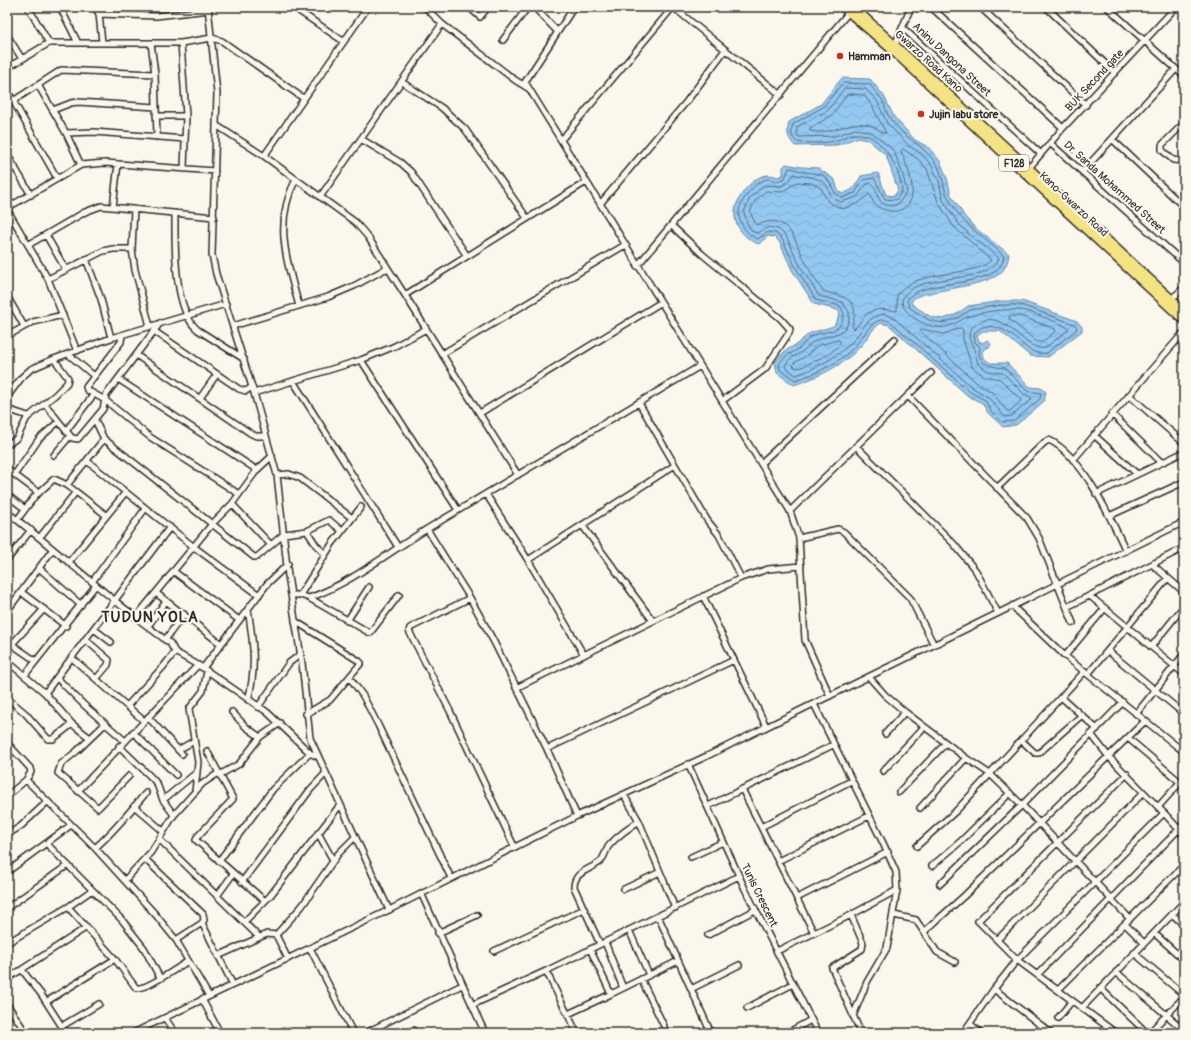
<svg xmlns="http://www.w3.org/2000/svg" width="1191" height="1040" font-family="Pangolin,sans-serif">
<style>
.water{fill:url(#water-waves);stroke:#6989a2}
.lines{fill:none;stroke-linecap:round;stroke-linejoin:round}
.shore{stroke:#556a7a;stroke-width:1}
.minor-casing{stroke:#2b2b2b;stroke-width:8}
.primary-casing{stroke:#2b2b2b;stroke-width:11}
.minor{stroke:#fbf7ec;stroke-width:5}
.primary{stroke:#f4e382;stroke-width:8}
.poi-dot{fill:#c8321e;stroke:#fbf7ec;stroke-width:1.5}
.labels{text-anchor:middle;stroke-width:4;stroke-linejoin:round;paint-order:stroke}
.shield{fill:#fbf7ec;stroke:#696865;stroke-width:1}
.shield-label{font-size:10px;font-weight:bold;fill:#2b2b2b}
.poi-label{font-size:11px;font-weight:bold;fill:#2b2b2b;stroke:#fbf7ec;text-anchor:start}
.street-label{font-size:11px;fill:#2b2b2b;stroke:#fbf7ec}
.district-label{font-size:15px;font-weight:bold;letter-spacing:1px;fill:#2b2b2b;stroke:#fbf7ec}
</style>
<defs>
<pattern id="water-waves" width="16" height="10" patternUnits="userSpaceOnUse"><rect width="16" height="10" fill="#93c8f1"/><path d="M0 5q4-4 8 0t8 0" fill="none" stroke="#7faccf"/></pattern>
</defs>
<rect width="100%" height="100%" fill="#fbf7ec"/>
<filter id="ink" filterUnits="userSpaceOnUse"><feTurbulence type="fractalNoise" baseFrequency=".025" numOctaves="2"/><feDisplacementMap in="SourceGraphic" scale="8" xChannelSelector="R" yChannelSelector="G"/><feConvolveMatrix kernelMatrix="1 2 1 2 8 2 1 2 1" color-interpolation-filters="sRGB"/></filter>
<g filter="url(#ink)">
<path class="water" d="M842,78l28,1 14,17 10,21 21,23 13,7 12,14 7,17 4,17 14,22 10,11 34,26c-1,8 -4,16 -11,21 -13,9 -51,14 -68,18 -7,1 -15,3 -19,9l2,3 18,12 12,2 14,-5 11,-8 34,-5h20l55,20 5,6v4l-34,26 -18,-1 -30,-25h-17l-6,4 2,6 4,2 4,-3 4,3 -2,4 -6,3 1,8 6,5h17l23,24 11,1 5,4 -2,9 -17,15 -11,9 -13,2 -15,-14 -6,-10 -14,-7 -79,-71 -8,-2c-10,6 -14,17 -22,25 -18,19 -41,29 -65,37l-17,-12 -2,-11 10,-11 12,-7 13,-11 24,-7 6,-12 -2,-4 -24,-6 -22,-34 -13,-29 -5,-4 -6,-1 -9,8c-13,-4 -26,-18 -24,-33 1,-12 14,-29 25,-34 6,-3 12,-2 18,0l5,-2v-8l3,-3 16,3 16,1 17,12 3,11 5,3 10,-5 8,-13 17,-3 8,22 8,1 4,-6 -12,-35 -18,-15 -12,-2 -19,7 -42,1c-7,-8 -9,-13 -6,-24l32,-18z"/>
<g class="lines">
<path class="shore" d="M843,83l26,1c3,4 8,9 12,14 4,6 5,15 10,22 13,17 32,26 44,42 9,11 7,26 14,37 16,30 33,35 55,57 -3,36 -87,20 -97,45l3,7 19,12 13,3 16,-5 12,-8 32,-5h19l53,19 3,3 -1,3 -29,23c-26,5 -31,-31 -65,-26l-8,6 1,9 5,5c-5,17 12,20 25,21l22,23 14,2 -1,6 -26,22 -12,1 -11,-11 -6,-11 -15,-8 -79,-70c-6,-3 -11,-3 -17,1 -7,5 -12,15 -18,22 -15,17 -39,29 -61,35l-15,-10 -1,-6c8,-11 13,-10 22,-17 3,-4 7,-9 11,-11 15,-7 29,0 32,-23l-4,-7 -24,-6 -20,-32 -14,-29 -6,-6 -8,-1 -10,7c-10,-3 -20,-16 -19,-27 0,-11 18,-33 30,-33 3,0 6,2 9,2l7,-3 4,-10c4,0 8,2 12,3 22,5 23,-1 34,22l7,5 13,-5 8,-13 11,-2 11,21 11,1 6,-9c-1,-21 -21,-60 -47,-57 -6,0 -12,5 -18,6 -12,4 -27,3 -40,2 -6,-5 -7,-10 -4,-18l30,-17z
M845,88l21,1 11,12 10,22 22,23 13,8 10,12 7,15 4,19 15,23 12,12 29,23c-9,29 -87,12 -97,42 0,16 29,30 43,27 11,-2 18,-10 28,-12 14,-4 32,-6 46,-5 9,0 41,13 49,18v2l-23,18c-22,5 -45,-51 -75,-18l-1,8 5,11 4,15 10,7 15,2 21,21 8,4 -1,2 -19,16 -7,1 -17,-20 -15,-9 -79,-70c-5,-3 -12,-5 -18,-2 -11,5 -16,18 -24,26 -16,16 -35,26 -56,33l-11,-8c2,-9 11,-11 18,-16 4,-3 7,-8 12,-10 15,-8 36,-4 34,-29l-7,-10 -23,-6 -19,-30 -14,-30 -8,-7 -9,-2 -12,6 -5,-2 -5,-8 -3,-11 6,-14 14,-13 17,1 8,-5 5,-7c10,3 19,2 28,7 10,6 3,15 19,21l16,-5 9,-12 5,-2c9,7 3,28 27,21l9,-12 -5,-20 -8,-21 -22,-19 -17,-3 -20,7 -36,1 -2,-2v-8l30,-16z
M848,94l16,1 7,9 15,29h-3c-28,-23 -44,4 -73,-2v-3l21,-12z
M903,149l15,10 9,10 11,33 16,25 37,33c-14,18 -80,8 -94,36v15c-12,-1 -23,-5 -33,6 -4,4 -6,9 -10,12l-2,-3c9,-29 -8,-28 -29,-35 -7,-9 -13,-20 -18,-30 -7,-12 -11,-32 -25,-38 -9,-4 -16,0 -24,2l-6,-13 5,-11 11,-10 16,1 15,-10 15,1 9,5 7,14 15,7 16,-6 10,-9c3,3 3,9 8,12 5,4 14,6 20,5 28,-7 10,-44 4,-60z
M1010,316h10l35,13 1,2 -14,11h-5l-28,-23z
M961,328l2,2v9l9,28 12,9 16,3 21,21 -1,2 -10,9h-3l-15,-19 -15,-9 -57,-52 2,-2 21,5z
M839,340l2,4 -12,10 -27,13 -5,1 -4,-2 1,-3 12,-7 11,-10z"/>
<defs>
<path id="minor" d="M28,7l21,36
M60,7l18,36
M95,7l4,7 3,28
M208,7l9,86 -5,162 4,19 38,119 23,82 11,101 14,87 8,75 79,172
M293,7l50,34
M425,7l17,17 73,56 13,8
M469,7l11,10 8,-10
M534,7l23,24
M574,7l-49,75 265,429 9,27 6,102 25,56
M673,7l108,88
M931,7l132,121
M980,7l106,98
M1046,7l69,66
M1107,7l77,69
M99,14l57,2 53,-6
M903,28l138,126
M7,35l15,24
M503,40l25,-33
M151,43l4,31 2,63
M181,43l5,73 -2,52
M895,45l16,-38
M7,68l42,-25h132l31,-5 10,3 81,57
M402,82l40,26 23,21 62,89
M38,85l28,48 15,32
M7,90l50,88
M13,101l48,-31 94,4
M53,110l18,-7 7,-1 78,5
M156,116h30
M1184,123l-22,22v5l11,10 11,1
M216,125l48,31 91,66 13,15 37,58 113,180
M66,133l28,-1 91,7
M361,139l40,24 10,9 56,84
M1112,139l72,68
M561,140l112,-133
M1050,143l134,120
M7,154l24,41
M264,156l104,-149
M1029,168l34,-40 113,-121
M7,171l8,-4
M1083,171l93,-102
M296,179c-23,44 -9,83 3,127
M320,197l122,-173
M600,204l87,-103 38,-51
M113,207l5,-43
M7,208l74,-43 24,-2 110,8
M7,209l41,70 29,72
M134,209l-2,40 3,21 15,56
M175,213c0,30 -2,97 23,117l46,29
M672,226l30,28 78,64 10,11 -1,4 -24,36 -43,32
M46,235l20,35
M28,245l57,-33 16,-6 113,11
M86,259l15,40 10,39
M637,266l212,-254
M48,279l55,-28 10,-2h19
M405,295l181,-113
M7,296l17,30
M1171,299l13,-11
M233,326l95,-29 26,-11 33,-18
M154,331l85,58 7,2 6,-4
M122,335l-1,7 -35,45 1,3 18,10 45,37 89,57
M7,336l26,-14 30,-7
M68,354l25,21
M442,354l183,-109
M136,355l114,78 6,3h10
M361,360l97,150
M118,379l139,91
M293,381l105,166
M254,393l107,-33 34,-14 31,-17
M1129,395l55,48
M908,396l119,122 12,20 34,85
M7,397l15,-20 9,-8 23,-10 57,-21 115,-34
M200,398l17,-24
M639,403l68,117 12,15 22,43
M45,404l27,34 6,1 25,-30 3,-14 54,-72
M7,409l21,7
M480,413l180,-110
M1112,414l49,48
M95,420l9,19 150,118h3l27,-23 23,-3 22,-11 13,11
M66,431l28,-37
M1094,435l43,39
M7,445l10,-7 10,-20 28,-23 12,-12 1,-5 -14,-19
M856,446l98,98 22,27 22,42
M54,455l16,-19
M1073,460l111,-128
M87,461l107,86 65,48
M761,463l134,-124
M7,469l32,24
M15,474l24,-35 19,-17
M277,475l12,-1 11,4 52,40
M67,485l37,-46
M997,488l48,-46 4,-2c34,16 62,79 77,111
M486,494l42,66 56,95
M1096,494l88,-42
M7,495l18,14
M232,504l39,41
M790,511l141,-138
M7,512c55,42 106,91 163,131l5,9 28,16 64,44 43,41 6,3
M1109,516l75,-34
M17,520l18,-24 19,-17 13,6 39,30
M582,525l71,96
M427,529l43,69 24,44 53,107 30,67
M307,531l9,14 9,9
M40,537l35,-44
M799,538l39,-9 6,3 66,66 24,47
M7,560l24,-30
M528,560l147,-95
M69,562l56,-69
M1153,565l31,27
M39,568l42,37
M173,571l66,49
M92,582l53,-73
M21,592l45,34
M156,593l65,51
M291,595h9l9,3 61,35 29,-38
M300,595l32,-51 29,-37
M703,596l63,130
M1090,596l94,78
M309,598c45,-16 82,-48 123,-72 89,-53 178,-106 268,-160
M470,598l-60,30 -1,3 41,80 64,135
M1012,606l53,50 119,96
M1067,607l117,-59
M248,609c5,32 9,59 0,91
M7,611l46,-62
M136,617l76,-93 20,-20 25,-34 15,-14
M295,621l64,40 2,2 -31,37 -24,14
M347,621l22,-34
M148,626l18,-25
M94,629l17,13
M86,640l23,20 -1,5 -12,14
M165,640l19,-26
M7,641l29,20
M12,644l32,-35
M1151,647l33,-41
M1108,651l76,63
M1065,656l40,-48
M72,658l72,63
M7,661l38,32 27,31 18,14
M203,668l64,-84 21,-20
M1088,674l80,-96
M25,675l71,-90
M869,677l16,18 20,17 61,46 24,16 32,31 108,114
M57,678l27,27 41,36
M350,678l13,18 15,29 73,153
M516,688l225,-110 27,-9 33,-3
M45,693l125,-166
M1061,697l36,32
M7,698l18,15 23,26h5l19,-15
M814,704l69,139 13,29 1,18 -10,58 -20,34 -14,34
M127,706l36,-39 12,-15
M258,707l31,-44 12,-9
M232,712l14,15 14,10
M1136,714l48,-60
M148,717l34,37
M105,724l-28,27 -16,13 -3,9 40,35 31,-32
M133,732l43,43
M885,734l20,-22
M1091,734l18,23 55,56
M1128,738l52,44
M1021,740l14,13h4l43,-38
M7,743l23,25 1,4 -5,8 -19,16
M119,746l34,33 4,5 6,16 11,15
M547,749l187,-89
M178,750l16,-9
M207,751l26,48 -36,38 -1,3 69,61
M7,752l5,-4
M688,764l57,125 73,144
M883,771l41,-44
M26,780l69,68 60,66 21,26 33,56
M742,789l72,144
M78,791l120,-126
M195,792l3,-30 -9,-53 14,-18 4,-20
M899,792l47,-49
M624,795l15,26 36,87
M163,800l33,-27
M134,806l29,25
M708,806l125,-61
M1158,807l26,-29
M920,808l46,-50
M761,827l90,-46
M318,833l15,27
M7,835l14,-9 26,-24
M159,839l100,98
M47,844l75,76 22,28 16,30
M917,846l39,-35 129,-140
M95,848c19,-16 34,-36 51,-55
M691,857l32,-15
M145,859l58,55 1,6 -2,3 31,62
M219,861l54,-72 37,-36
M778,861l91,-45
M932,866l28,-24 50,-49
M7,872l64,-47
M125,880l26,-28 23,-37 28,-31 15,-10h4l18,-10 21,-27 20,-14
M242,882l68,-92 15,-16
M940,884l82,-79 101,-103
M624,889l36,-17
M421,893l64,140
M217,896l16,-22
M797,898l91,-46
M68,907l47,52 21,29c10,2 43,-21 52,-27
M7,908l61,-43
M1172,914l12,11
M851,915l12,28 -1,6 -30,19 28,63 2,2
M894,915l22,5 21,32 18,10
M658,916l53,117
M245,921l25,-25 70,-91
M1125,924l19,19
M629,930l20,45
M924,932l40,-36 180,-174
M438,933l39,-18
M1154,933l30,27
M276,935l26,-29 36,-52 17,-17
M276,935l12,24
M708,935l47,-25
M176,940l26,-17
M997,940l146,-147
M605,942l18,46
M7,943l61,-36 24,-17
M600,944l-26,-57c0,-16 17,-17 27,-26 3,-4 5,-10 7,-14 8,-11 20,-18 31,-26
M310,948l43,85
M590,949l21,45 67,-33
M494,951l90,-42
M777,951l74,-36 46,-25
M1134,953l50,42
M218,956l49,-22 9,1
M22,970l19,24 25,39
M546,971l31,62
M1116,972l68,58
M1037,975l147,-151
M7,979l80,-52
M641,979l23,47
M1100,988l47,45
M691,989l48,-24
M1058,990l126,-125
M202,999l18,34
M46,1002l69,-43
M7,1004l19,29
M472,1005l74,-34 193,-95
M747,1008l46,-24
M1082,1008l102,-106
M568,1014l43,-20
M165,1018l10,15
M1058,1018l14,-17
M970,1024l11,9
M62,1026l37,-22
M133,1033l256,-123 188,-94 130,-60 477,-234
M365,1033l97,-48
M408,1033l5,-3
M787,1033l24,-13
M963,1033l31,-44
M1051,1033l-57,-44 23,-29 147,-147 20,22
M1116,1033l-99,-73 -39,-39 149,-147
M1149,1033l35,-36"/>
<path id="primary" d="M843,7l45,39 296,274
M853,7l331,304"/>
</defs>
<use href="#minor" class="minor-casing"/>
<use href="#primary" class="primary-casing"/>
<use href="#minor" class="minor"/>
<use href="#primary" class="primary"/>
</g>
</g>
<g class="poi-dot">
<circle cx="840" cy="56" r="4"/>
<circle cx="921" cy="114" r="4"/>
</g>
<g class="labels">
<rect class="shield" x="999" y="155" width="30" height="16" rx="3"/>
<g class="shield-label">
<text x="1014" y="167">F128</text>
</g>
<g class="poi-label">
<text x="848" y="60">Hamman</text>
<text x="929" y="118">Jujin labu store</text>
</g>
<g class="street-label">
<text transform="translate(952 59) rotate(43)" y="4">Aninu Dangona Street</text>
<text transform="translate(929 61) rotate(42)" y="4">Gwarzo Road Kano</text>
<text transform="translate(1094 80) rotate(-47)" y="4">BUK Second gate</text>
<text transform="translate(1115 187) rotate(42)" y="4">Dr. Sanda Mohammed Street</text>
<text transform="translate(1074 204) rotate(43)" y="4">Kano-Gwarzo Road</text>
<text transform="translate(760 895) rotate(64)" y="4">Tunis Crescent</text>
</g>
<g class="district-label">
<text x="150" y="622">TUDUN YOLA</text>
</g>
</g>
<rect width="1191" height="1040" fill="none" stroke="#fbf7ec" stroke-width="24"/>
<rect x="12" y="12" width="1167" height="1016" fill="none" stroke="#2b2b2b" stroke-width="1.5" filter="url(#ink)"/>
</svg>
